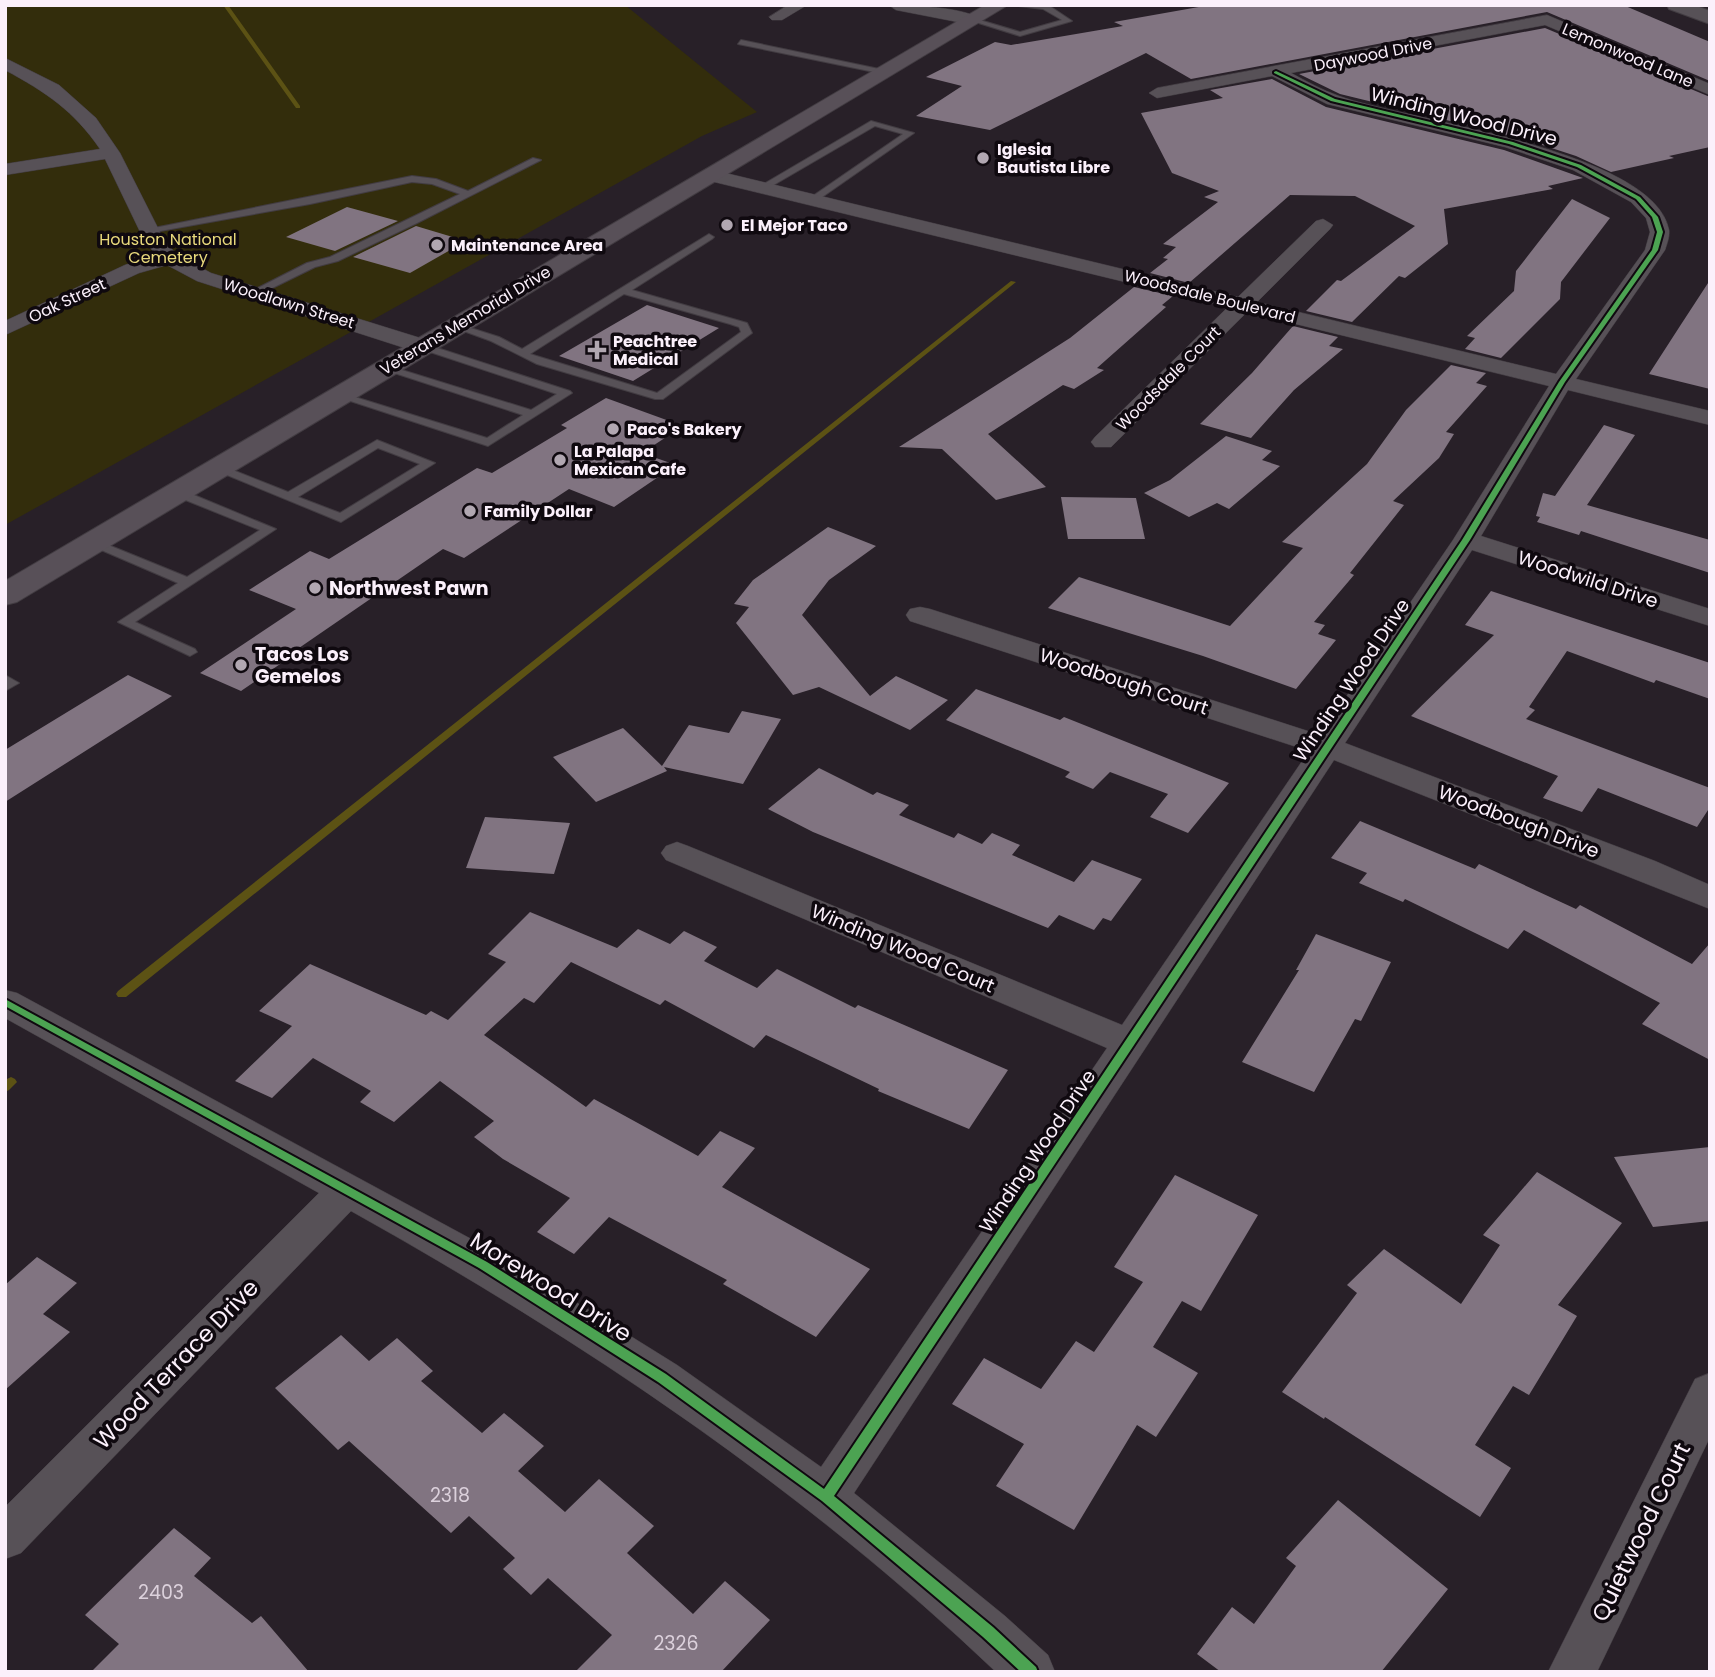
<svg xmlns="http://www.w3.org/2000/svg" width="1715" height="1677" font-family="Poppins,sans-serif">
<style>
.green{fill:#332d0c}
.lines{fill:none;stroke-linecap:round;stroke-linejoin:round}
.stream{fill:#5c5214;fill-rule:evenodd}
.building{fill:#817481}
.service-casing{stroke:#423c42;stroke-width:2}
.minor-casing{stroke:#423c42;stroke-width:1}
.tertiary-casing{stroke:#423c42;stroke-width:2}
.secondary-casing{stroke:#423c42;stroke-width:2}
.service{fill:#575157;fill-rule:evenodd}
.minor{fill:#575157;fill-rule:evenodd}
.tertiary{fill:#575157;fill-rule:evenodd}
.secondary{fill:#585058;fill-rule:evenodd}
.cycleway-casing{stroke:#0f090f;stroke-width:4}
.cycleway{fill:#4ca352;fill-rule:evenodd}
.poi-dot{fill:#b1a7b1;stroke:#0f090f;stroke-width:2.5}
.labels{text-anchor:middle;stroke-width:7;stroke-linejoin:round;paint-order:stroke}
.far-street-label{font-size:16px;fill:#fbf0fb;stroke:#0f090f}
.far-poi-label{font-size:16px;font-weight:bold;fill:#fbf0fb;stroke:#0f090f;text-anchor:start}
.far-park-label{font-size:16px;fill:#e8d97c;stroke:#0f090f}
.street-label{font-size:19px;fill:#fbf0fb;stroke:#0f090f}
.poi-label{font-size:19px;font-weight:bold;fill:#fbf0fb;stroke:#0f090f;text-anchor:start}
.near-number-label{font-size:19px;fill:#dcd1dc}
.near-street-label{font-size:23px;fill:#fbf0fb;stroke:#0f090f}
</style>
<rect width="100%" height="100%" fill="#282028"/>
<path class="green" d="M5,5h620l132,107 -55,24 -697,389z"/>
<g class="lines">
<path class="stream" d="M223,5h5l72,101v2h-4z
M1011,281l5,1 -890,715h-8l-2,-3 2,-3z
M11,1077l4,2 2,3 -8,8 -4,2v-12z"/>
</g>
<path class="building" d="M1210,5h413l87,37v39l-163,-69 -356,67 -45,-26 -156,77 -74,-14 46,-30 -36,-9 69,-35 16,3 112,-19 -9,-4z
M1545,28l165,69v50l-41,9 5,2 -63,14 -35,-16 -52,-17 -184,-45 -41,-20z
M1272,79l54,28 178,43 79,28 -35,8 5,3 -109,20 4,35 -43,34 -6,-2 -47,46 -46,-11 31,-31 4,1 74,-55 -60,-30 -65,-1 -101,88 -39,-10 18,-14 -5,-1 13,-11 -13,-3 55,-42 -14,-5 15,-6 -47,-18 -31,-60 82,-15 -13,-8z
M1572,199l38,19 -49,64 -1,17 -59,59 -36,-9 10,-11 -8,-2 47,-45 2,-20z
M347,207l51,14 -63,30 -49,-14z
M416,226l50,15 -56,32 -57,-16z
M1710,280v109l-61,-15 31,-48z
M1134,287l39,9 -11,9 4,2 -69,61 7,2 -30,19 -11,-4 -75,49 58,53 -50,13 -54,-51 -43,-2 171,-109z
M647,305l72,23 -86,53 -74,-25z
M1293,326l45,11 -9,9 14,3 -49,41 -43,48 -51,-14 52,-51z
M1451,365l35,8 -10,10 11,3 -41,46 8,2 -15,24 -46,43 11,4 -54,68 4,2 -40,47 11,3 -7,9 18,6 -40,49 -93,-33 -155,-48 31,-31 151,49 73,-78 -21,-6 85,-78 39,-54z
M606,398l77,28 -41,27 34,12 -62,42 -45,-18 -105,69 -21,-9 -160,110 3,1 -45,31 -41,-18 96,-64 -47,-19 61,-39 19,8 148,-91 15,5 75,-45 -6,-3z
M1604,425l31,10 -48,70 123,35v33l-129,-42 -2,4 -42,-13 3,-5 -4,-1 7,-23 12,3z
M1226,436l46,15 -10,9 18,6 -51,43 -12,-6 -28,14 -45,-24 26,-13z
M1061,497l75,1 9,41h-77z
M828,527l48,19 -47,34 -27,35 68,81 26,-20 52,24 -38,30 -91,-43 -26,8 -57,-72 13,-16 -15,-3 19,-24z
M1491,591l219,72v36l-54,-19 -2,3 -87,-32 -38,56 6,3 -9,9 184,69v19l-13,20 -99,-39 -16,24 -39,-14 15,-22 -147,-60 83,-81 -29,-10z
M128,675l44,21 -167,106v-52z
M976,689l84,31 4,-3 165,66 -41,50 -38,-16 18,-23 -58,-22 -17,17 -28,-12 5,-5 -124,-52z
M742,711l39,8 -38,65 -79,-17 3,4 -71,31 -43,-45 70,-29 39,38 27,-41 40,8z
M819,768l54,27 4,-3 32,13 -10,10 55,23 4,-5 24,11 10,-11 28,12 -8,10 62,27 18,-22 50,19 -31,42 -8,-3 -9,12 -35,-15 -11,13 -235,-96 -45,-23z
M485,817l85,6 -16,51 -88,-6z
M1360,821l115,48 4,-5 97,45 4,-4 112,59 18,-21v117l-68,-36 18,-21 -136,-73 -16,19 -103,-50 -2,3 -44,-19 8,-10 -36,-15z
M530,912l87,36 21,-19 32,15 14,-13 33,16 -13,14 53,27 20,-19 78,39 3,-3 150,65 -39,59 -91,-38 1,-2 -113,-54 -12,13 -89,-48 -5,5 -89,-43 -37,41 -10,-5 -40,37 102,72 8,-8 104,57 22,-25 35,17 -33,39 148,82 -54,68 -93,-53 4,-4 -118,-63 -35,37 -37,-22 33,-34 -67,-39 -29,-22 20,-16 -54,-40 -46,41 -34,-20 11,-11 -58,-33 -41,40 -37,-17 57,-55 -33,-15 51,-47 116,51 5,-4 17,9 58,-58 -18,-8z
M1316,934l75,28 -30,59 -6,-2 -41,73 -72,-30 57,-92h-3z
M1710,1147v74l-57,6 -39,-70z
M1537,1172l85,51 -64,82 19,11 -48,79 -16,-9 -38,59 36,23 -31,49 -155,-100 -1,2 -42,-27 75,-99 -10,-8 37,-36 77,55 39,-59 -17,-10z
M1175,1175l83,40 -57,96 -19,-10 -29,46 45,26 -42,64 -19,-12 -63,105 -78,-44 28,-42 -72,-40 32,-46 57,31 35,-48 18,11 49,-70 -29,-15z
M37,1257l40,26 -34,31 27,18 -65,58v-105z
M341,1335l28,26 28,-23 36,33 -12,10 61,52 22,-20 40,33 -26,25 47,41 34,-33 55,47 -27,27 66,61 32,-33 45,39 -49,52h-146l37,-37 -64,-57 -17,17 -28,-26 12,-11 -46,-42 -18,17 -102,-92 -11,9 -63,-62z
M1338,1500l110,89 -67,83h-160l-24,-18 35,-47 22,17 42,-58 -10,-8z
M174,1528l37,30 -17,18 58,47 9,-7 48,56h-218l28,-28 -34,-29z"/>
<g class="lines">
<defs>
<path id="service" d="M1011,5h37l24,16 -52,15 -51,-16 4,-2 47,14 42,-12 -19,-11z
M741,40l143,30 4,2 -4,2 -146,-30z
M871,121l43,12 -99,69 -8,-2 96,-66 -28,-8 -110,64 -8,-2z
M533,158l8,2 -124,63 -79,38 -23,6 -59,29 -5,-3 1,-2 55,-28 23,-6 130,-63 -28,-10 -20,-2 -102,22 -161,29 -5,-3 268,-54 24,3 32,12z
M709,234l5,3 -2,2 -80,51 115,33 5,10 -89,66h-8l-118,-35 -46,-23 -41,-15 5,-3 44,14 23,12zM624,294l106,30 9,3 2,5 -84,61 -127,-39z
M422,343l148,48 2,2 -84,53 -156,-51 10,-2 145,45 36,-23 -144,-47 10,-2 142,44 26,-16 -139,-46v-4z
M377,440l58,23 -94,59 -131,-54 6,-4 4,1 68,27zM378,448l42,16 -80,49 -42,-16z
M177,488l99,41 -141,93 60,27 2,3 -7,4 -72,-34 60,-39 -93,-40 6,-4 5,1 91,37 73,-47 -87,-35v-6z
M5,675l14,8 -14,8z"/>
<path id="minor" d="M788,5h19l-25,15h-10l-3,-3z
M889,5c19,0 79,2 92,15l-8,5 -77,-15z
M1547,15l163,69v11l-165,-70 -254,48c15,8 31,17 48,23 66,24 315,54 330,134 1,6 -2,14 -4,20l-89,129 134,32v14l-142,-35 -87,146 229,73v17l-238,-76 -127,193 310,118 55,24v24l-376,-149 -480,733 151,123 43,39 7,17h-59c-192,-183 -414,-332 -645,-461l-330,342 -16,6v-52l314,-314 -314,-175v-28l12,3 480,260 180,112 144,102 286,-419 -441,-188 -5,-7 5,-7 11,-4 11,4 434,179 187,-274 -399,-130 -4,-6 4,-6 10,-2 10,2 390,126 133,-195 96,-154 -302,-74 -136,135h-16l-4,-5 4,-5 133,-130 -526,-128 -2,-4 9,-6 529,128 78,-76 7,-2 10,6 -3,4 -73,73 299,72 89,-124 5,-18 -4,-14 -15,-16 -58,-32 -68,-23 -178,-43 -55,-28 -115,22 -8,-5 8,-5z
M5,58l54,27 37,33 24,35 43,85 13,16 35,19 219,68 3,5 -3,5h-16l-217,-70 -30,-16 -28,8 -134,62v-14l120,-56 31,-10 -12,-15 -39,-81 -100,16v-11l95,-15c-26,-38 -54,-57 -95,-79z
M1710,1373v64l-113,235h-49l147,-293z"/>
<path id="tertiary" d="M1667,5h27l16,6v13l-41,-15z"/>
<path id="secondary" d="M985,5h23l-991,597 -12,3v-24z"/>
</defs>
<use href="#service" class="service-casing"/>
<use href="#minor" class="minor-casing"/>
<use href="#tertiary" class="tertiary-casing"/>
<use href="#secondary" class="secondary-casing"/>
<use href="#service" class="service"/>
<use href="#minor" class="minor"/>
<use href="#tertiary" class="tertiary"/>
<use href="#secondary" class="secondary"/>
<defs>
<path id="cycleway" d="M1276,71l59,28 178,43 68,23 59,32 18,20 5,15 -5,18 -93,132 -95,158 -636,956 159,131 43,40 2,5h-17l-38,-35 -161,-136 -164,-119 -179,-114 -474,-262v-7l482,263 179,112 158,115 638,-949 97,-158 93,-132 5,-18 -5,-15 -16,-18 -59,-32 -68,-23 -178,-43 -57,-28v-1z"/>
</defs>
<use href="#cycleway" class="cycleway-casing"/>
<use href="#cycleway" class="cycleway"/>
</g>
<g class="poi-dot">
<circle cx="983" cy="158" r="7"/>
<circle cx="727" cy="225" r="7"/>
<circle cx="437" cy="245" r="7"/>
<path d="M593.5 339.5h7v7h7v7h-7v7h-7v-7h-7v-7h7z"/>
<circle cx="613" cy="429" r="7"/>
<circle cx="560" cy="460" r="7"/>
<circle cx="470" cy="511" r="7"/>
<circle cx="315" cy="588" r="7"/>
<circle cx="241" cy="665" r="7"/>
</g>
<g class="labels">
<g class="far-street-label">
<text transform="translate(1373 54) rotate(-11)" y="6">Daywood Drive</text>
<text transform="translate(1628 55) rotate(23)" y="6">Lemonwood Lane</text>
<text transform="translate(1210 296) rotate(14)" y="6">Woodsdale Boulevard</text>
<text transform="translate(67 300) rotate(-25)" y="6">Oak Street</text>
<text transform="translate(289 303) rotate(17)" y="6">Woodlawn Street</text>
<text transform="translate(465 320) rotate(-31)" y="6">Veterans Memorial Drive</text>
<text transform="translate(1168 378) rotate(-45)" y="6">Woodsdale Court</text>
</g>
<g class="far-poi-label">
<text x="997" y="155">Iglesia<tspan x="997" dy="18">Bautista Libre</tspan></text>
<text x="741" y="231">El Mejor Taco</text>
<text x="451" y="251">Maintenance Area</text>
<text x="613" y="347">Peachtree<tspan x="613" dy="18">Medical</tspan></text>
<text x="627" y="435">Paco's Bakery</text>
<text x="574" y="457">La Palapa<tspan x="574" dy="18">Mexican Cafe</tspan></text>
<text x="484" y="517">Family Dollar</text>
</g>
<g class="far-park-label">
<text x="168" y="245">Houston National<tspan x="168" dy="18">Cemetery</tspan></text>
</g>
<g class="street-label">
<text transform="translate(1464 116) rotate(14)" y="7">Winding Wood Drive</text>
<text transform="translate(1588 579) rotate(18)" y="7">Woodwild Drive</text>
<text transform="translate(1351 680) rotate(-56)" y="7">Winding Wood Drive</text>
<text transform="translate(1124 681) rotate(18)" y="7">Woodbough Court</text>
<text transform="translate(1519 821) rotate(21)" y="7">Woodbough Drive</text>
<text transform="translate(903 948) rotate(23)" y="7">Winding Wood Court</text>
<text transform="translate(1037 1151) rotate(-56)" y="7">Winding Wood Drive</text>
</g>
<g class="poi-label">
<text x="329" y="595">Northwest Pawn</text>
<text x="255" y="661">Tacos Los<tspan x="255" dy="22">Gemelos</tspan></text>
</g>
<g class="near-number-label">
<text x="450" y="1502">2318</text>
<text x="161" y="1599">2403</text>
<text x="676" y="1650">2326</text>
</g>
<g class="near-street-label">
<text transform="translate(551 1287) rotate(32)" y="8">Morewood Drive</text>
<text transform="translate(176 1364) rotate(-46)" y="8">Wood Terrace Drive</text>
<text transform="translate(1641 1532) rotate(-64)" y="8">Quietwood Court</text>
</g>
</g>
<rect width="1715" height="1677" fill="none" stroke="#fbf0fb" stroke-width="14"/>
</svg>
